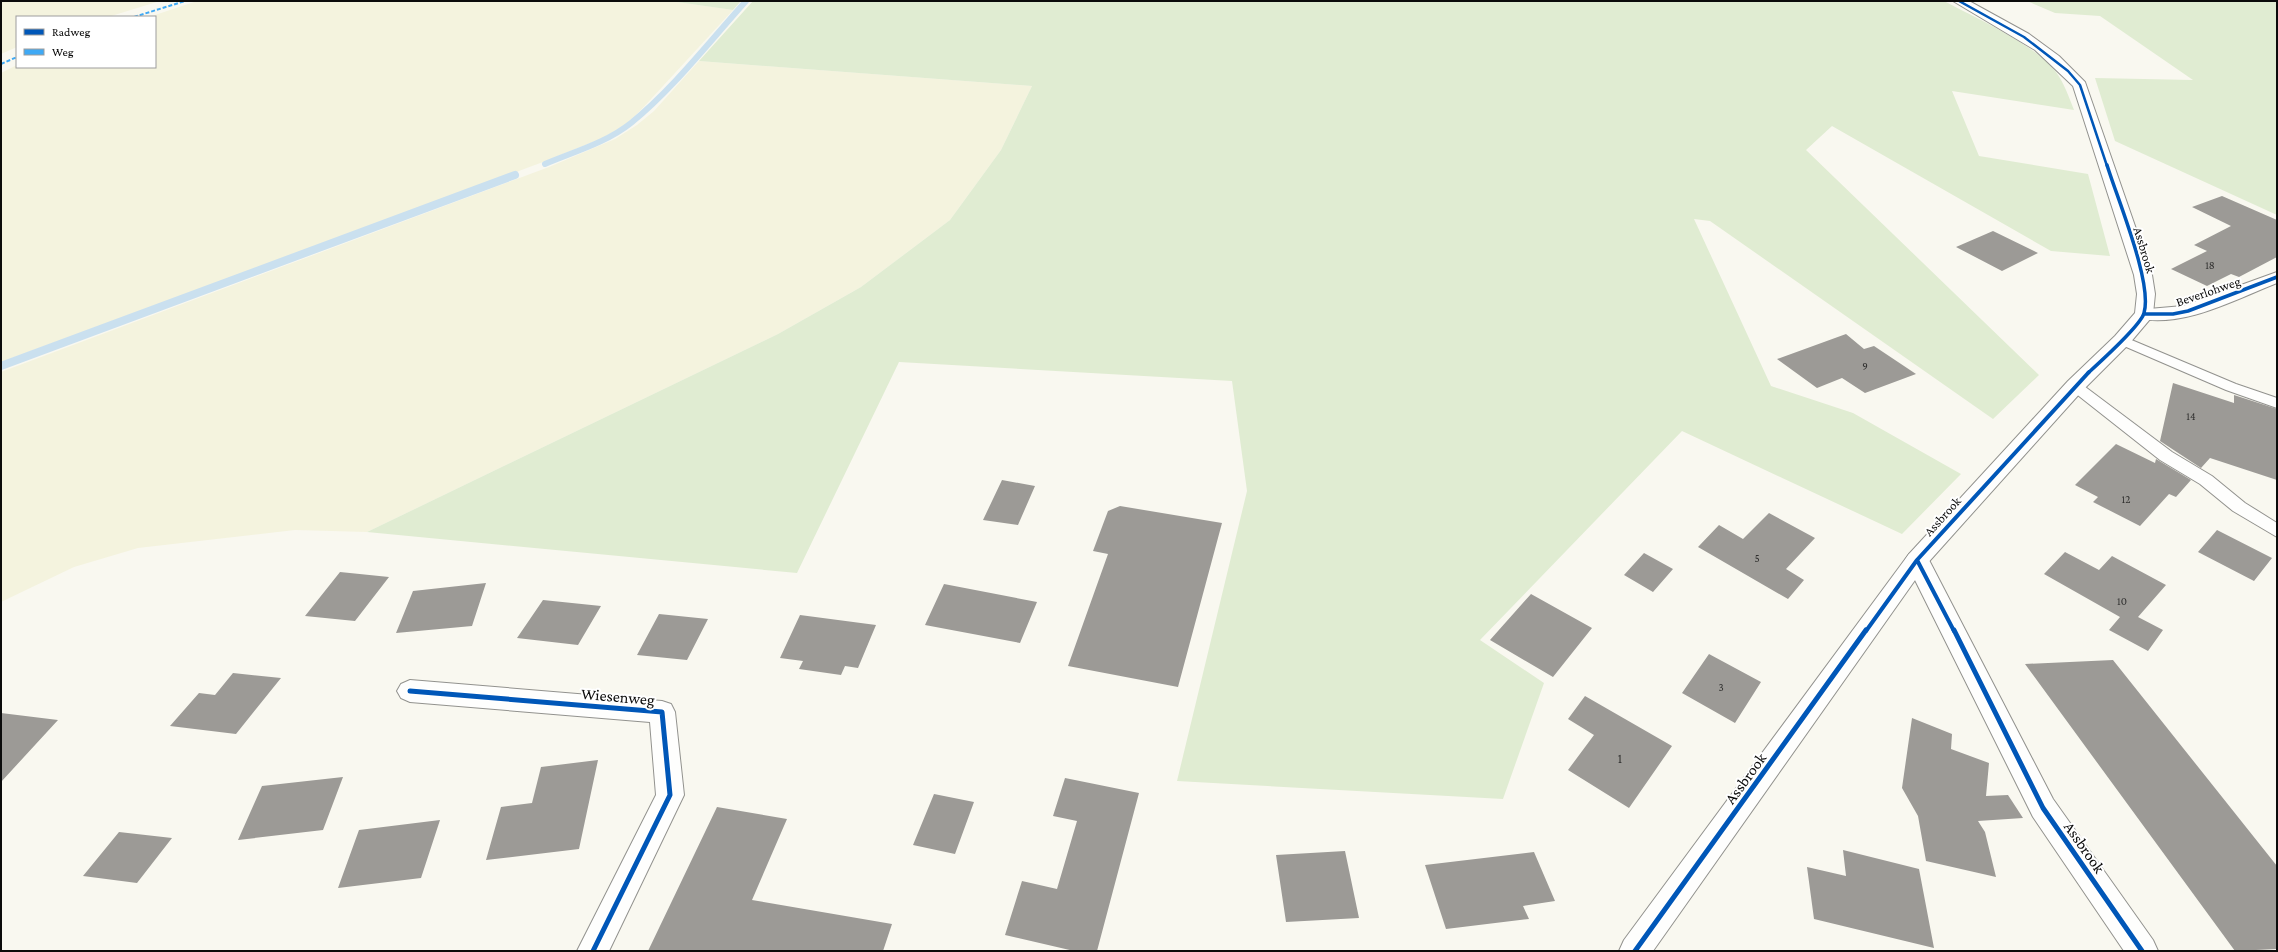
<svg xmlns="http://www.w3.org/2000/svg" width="2278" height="952" font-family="'Crimson Pro',serif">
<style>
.farmland{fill:#f4f3de}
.green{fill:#e0ecd2}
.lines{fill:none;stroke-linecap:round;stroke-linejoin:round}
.stream-far1{stroke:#cae0ef;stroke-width:6}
.stream{stroke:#cae0ef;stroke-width:8}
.building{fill:#9c9a96}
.service-casing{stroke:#92928e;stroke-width:2}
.minor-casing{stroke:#92928e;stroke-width:2}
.tertiary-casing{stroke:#92928e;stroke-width:2}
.service{fill:#fefefd;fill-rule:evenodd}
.minor{fill:#fefefd;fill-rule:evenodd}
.tertiary{fill:#fefefd;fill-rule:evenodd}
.quiet{stroke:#3fa9f5;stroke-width:2;stroke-dasharray:4 2;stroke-linecap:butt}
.cycleway-far3-casing{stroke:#fff;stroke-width:4}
.cycleway-far2-casing{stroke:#fff;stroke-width:5.5}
.cycleway-far1-casing{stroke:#fff;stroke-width:6}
.cycleway-casing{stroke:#fff;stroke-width:8}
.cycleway-far3{stroke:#0057b8;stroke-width:2.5}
.cycleway-far2{stroke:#0057b8;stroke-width:3.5}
.cycleway-far1{stroke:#0057b8;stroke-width:4}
.cycleway{stroke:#0057b8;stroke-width:5}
.labels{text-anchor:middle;stroke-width:4;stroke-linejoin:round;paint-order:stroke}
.number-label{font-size:11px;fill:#2f2f2e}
.street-label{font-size:13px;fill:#0b0b0b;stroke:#fff}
.near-number-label{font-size:13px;fill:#2f2f2e}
.near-street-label{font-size:16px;fill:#0b0b0b;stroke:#fff}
</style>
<rect width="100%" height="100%" fill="#f9f8f0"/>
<path class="farmland" d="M1,1h159l-52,16h-91v30l-16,7z
M197,1h473l63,9 -93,101 -14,13 -21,13 -62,25 -542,200v-289l16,-8v2h138v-50h-6z
M699,61l333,25 -31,64 -51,70 -89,67 -83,47 -411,198 -72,-2 -157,18 -64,19 -73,35v-230l548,-205 66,-28 22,-14 17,-14z"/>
<path class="green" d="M670,1h71l-8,9z
M753,1h1191c30,16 92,44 112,71 8,11 13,25 18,38l-122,-19 27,65 109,18 22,82 -59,-5 -219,-125 -26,24 233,225 -46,44 -283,-198 -16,-2 77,167 82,27 108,61 -59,60 -220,-103 -202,209 64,43 -41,116 -326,-18 70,-290 -15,-110 -333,-19 -102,211 -430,-41 411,-198 83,-47 89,-67 51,-70 31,-64 -333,-25z
M2027,1h250v214l-162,-74 -20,-63 98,2 -93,-64 -45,-3z"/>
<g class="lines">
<path class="stream-far1" d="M545,164c28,-12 61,-21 86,-41 41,-33 79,-82 115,-122"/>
<path class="stream" d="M1,366l514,-191"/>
</g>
<path class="building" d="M2222,196l55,24v37l-38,20 -8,-3 -24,12 -36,-17 36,-18 -13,-6 37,-19 -39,-19z
M1993,231l45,22 -36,18 -46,-24z
M1846,334l18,15 10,-3 42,28 -51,19 -23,-15 -25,10 -40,-29z
M2173,383l61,20v-8l43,14v71l-67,-22 -9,10 -41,-27z
M2116,444l39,19 1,-4 35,21 -15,17 -7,-3 -29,32 -47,-24 5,-5 -23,-12z
M1002,480l33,6 -17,39 -35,-5z
M1120,506l102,17 -44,164 -110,-21 40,-112 -15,-3 15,-40z
M1769,513l46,25 -29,31 18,11 -16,19 -90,-52 21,-22 24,14z
M2217,530l55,28 -18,23 -56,-29z
M2065,552l34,18 13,-14 54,29 -28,32 25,13 -15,21 -39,-21 11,-13 -76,-43z
M1644,553l29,16 -20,23 -29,-17z
M340,572l49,5 -34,44 -50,-5z
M486,583l-14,43 -76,7 17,-42z
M944,584l93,18 -17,41 -95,-18z
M1531,594l61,34 -39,49 -63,-37z
M543,600l58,6 -23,39 -61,-7z
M659,614l49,5 -21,41 -50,-5z
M800,615l76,10 -18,43 -13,-2 -4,9 -42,-6 4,-8 -23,-3z
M1709,654l52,28 -26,41 -53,-30z
M2113,660l164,206v83l-42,2 -210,-287z
M233,673l48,5 -45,56 -66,-8 29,-33 16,2z
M1585,696l87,50 -43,62 -61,-38 26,-35 -26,-16z
M1,713l57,7 -57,62z
M1912,718l40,16 -1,15 38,14 -3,33 22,-1 15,23 -45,3 7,11 11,45 -70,-16 -8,-45 -16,-28z
M598,760l-19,89 -93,11 15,-53 31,-4 9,-36z
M343,777l-20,53 -85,10 24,-54z
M1065,778l74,15 -42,158h-23l-69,-16 17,-54 35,8 20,-68 -24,-5z
M934,794l40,8 -19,52 -42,-9z
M717,807l70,12 -35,81 140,24 -9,27h-235z
M440,820l-19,58 -83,10 21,-58z
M119,832l53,6 -35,45 -54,-7z
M1843,850l76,19 15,79 -120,-29 -7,-52 39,9z
M1345,851l14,67 -73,4 -10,-67z
M1534,852l21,49 -32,5 6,13 -83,10 -21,-64z"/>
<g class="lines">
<defs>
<path id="service" d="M2122,336l114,48 41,14v10l-51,-18 -109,-47 -2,-3 2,-3z
M2075,381l5,2 92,69 40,24 33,27 32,20v14l-44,-26 -33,-27 -40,-24 -90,-71 -2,-3 2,-3z"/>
<path id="minor" d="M2277,272v11c-41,16 -95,46 -140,35l-2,-4 2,-4 46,-4z
M1917,551l8,3 4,6 124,239 100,141 5,11h-34l-91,-134 -128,-257 4,-6z
M410,680l252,21 9,3 4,8 9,83 -75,156h-32l79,-156 -6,-73 -240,-20 -9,-4 -4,-7 4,-7z"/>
<path id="tertiary" d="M1953,1h16l60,33 30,22 26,26 67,193 3,19 -2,20 -2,4 -22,26 -47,47 -157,175 -272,385h-34l5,-11 285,-386 159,-173 47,-45 20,-23 2,-19 -3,-19 -61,-189 -38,-36z"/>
</defs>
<use href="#service" class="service-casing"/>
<use href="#minor" class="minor-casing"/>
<use href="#tertiary" class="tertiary-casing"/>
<use href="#service" class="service"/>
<use href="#minor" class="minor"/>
<use href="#tertiary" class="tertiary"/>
<path class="quiet" d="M134,17l51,-16
M1,64l16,-7"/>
<defs>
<path id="cycleway-far3" d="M1959,1l65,36 44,34 12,14 27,81"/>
<path id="cycleway-far2" d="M2144,314h29l15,-3 89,-34
M2088,373c11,-10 53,-48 56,-60 9,-30 -27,-115 -37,-148"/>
<path id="cycleway-far1" d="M1917,560l37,71
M1866,631l51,-71 172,-188"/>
<path id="cycleway" d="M1954,630l89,178 99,143
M410,691l252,21 8,83 -77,156
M1635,951l231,-321"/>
</defs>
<use href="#cycleway-far3" class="cycleway-far3-casing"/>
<use href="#cycleway-far2" class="cycleway-far2-casing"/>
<use href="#cycleway-far1" class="cycleway-far1-casing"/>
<use href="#cycleway" class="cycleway-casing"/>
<use href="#cycleway-far3" class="cycleway-far3"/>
<use href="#cycleway-far2" class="cycleway-far2"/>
<use href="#cycleway-far1" class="cycleway-far1"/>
<use href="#cycleway" class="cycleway"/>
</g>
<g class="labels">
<g class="number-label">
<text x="2210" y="269">18</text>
<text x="1865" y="370">9</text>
<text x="2191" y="420">14</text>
<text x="2126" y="503">12</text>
<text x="1757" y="562">5</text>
<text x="2122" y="605">10</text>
<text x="1721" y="691">3</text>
</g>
<g class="street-label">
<text transform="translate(2145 250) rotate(73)" y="5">Assbrook</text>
<text transform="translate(2208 291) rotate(-19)" y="5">Beverlohweg</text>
<text transform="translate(1942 516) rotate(-48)" y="5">Assbrook</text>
</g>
<g class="near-number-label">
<text x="1620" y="763">1</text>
</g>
<g class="near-street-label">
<text transform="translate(618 696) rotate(5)" y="6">Wiesenweg</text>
<text transform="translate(1745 778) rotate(-54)" y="6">Assbrook</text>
<text transform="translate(2085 847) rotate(55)" y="6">Assbrook</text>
</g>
</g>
<rect width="2278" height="952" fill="none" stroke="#0b0b0b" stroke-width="4"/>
<rect x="16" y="16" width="140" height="52" fill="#ffffff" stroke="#9d9d9d"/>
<rect x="24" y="29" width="20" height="6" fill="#0057b8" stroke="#9d9d9d"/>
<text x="52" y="36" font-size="12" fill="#0b0b0b">Radweg</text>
<rect x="24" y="49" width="20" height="6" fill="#3fa9f5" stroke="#9d9d9d"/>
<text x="52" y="56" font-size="12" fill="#0b0b0b">Weg</text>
</svg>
